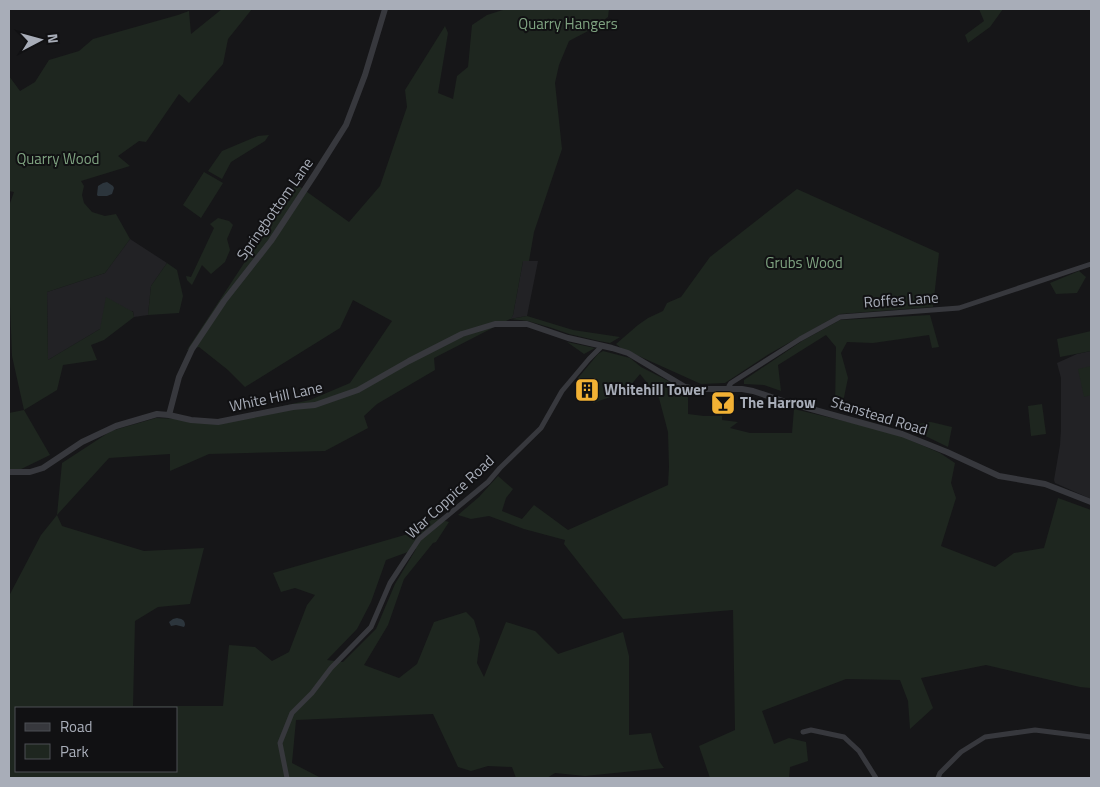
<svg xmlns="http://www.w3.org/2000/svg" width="1100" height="787" font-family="'Titillium Web',sans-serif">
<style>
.built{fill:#222225}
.green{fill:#1e261f;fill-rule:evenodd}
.water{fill:#2c353c}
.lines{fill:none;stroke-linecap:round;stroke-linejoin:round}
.minor{stroke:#37383d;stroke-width:5}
.tertiary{stroke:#37383d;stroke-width:6}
.labels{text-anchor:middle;stroke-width:4;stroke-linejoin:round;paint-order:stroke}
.park-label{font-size:15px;fill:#7fa381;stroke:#111113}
.street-label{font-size:15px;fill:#a8adb8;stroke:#111113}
.poi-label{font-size:15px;font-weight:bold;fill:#a8adb8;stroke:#111113;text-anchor:start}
</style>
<rect width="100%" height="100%" fill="#161618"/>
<path class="built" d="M130,239l37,24 -16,23 -3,29 -14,2 -1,-6 -33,18 -52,31 -1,-68 58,-19z
M523,261h15l-11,55 -17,3 3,-4z
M1091,351v148l-36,-16 -1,-3 6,-35 1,-15v-52l-4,-15 20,-9z"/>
<path class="green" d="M222,9h30l-24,30 -5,25 -34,39 -10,-9 -33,48 -7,-1 -21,15 12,10 -49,15 3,5 -2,9 2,8 8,9 13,4 11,-2 14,25 -25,34 -58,19 1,68 52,-31 6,-32 27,15 1,5 -30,23 -13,5 6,15 -34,5 -6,25 -33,20 26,45 -41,20v-62l15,-3 -12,-54 -3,-78v-72l5,-14 -5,-1v-115l11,15 15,-9 14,-22 30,-9 14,-12 85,-24 11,-4 2,23z
M506,9h103l-1,8 -18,13 -21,11 -10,24 -4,18 7,66 -28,83 -5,29h-6l-10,54 -2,4 16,-3 46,14 47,7 -10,6 -11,-2 -30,-7 -17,-6 -24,-7 -18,-2 -76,39 1,12 -58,34 -13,12 4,12 -43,23 -116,3 -39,17v-17l-61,4 -52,57 5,11 82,25 60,-3 -14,56 -32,3 -23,14 -2,85h90l6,-61 26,2 17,14 17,-9 18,-47 8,-10 -20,-7 -14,4 -8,-19 142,-41 19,-14 15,4 -13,20 -3,1 -29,36 -16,46 -24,40 35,13 18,-14 17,-42 32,-10 8,8 6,19 -3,24 7,14 22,-55 29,9 23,23 65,-22 6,24v79l22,-2 8,28 5,7 -79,8 -30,-3 -8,5h-31l-4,-11 -24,-1 -17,5 -13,-4 -25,-53 -137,6 -4,43 29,15h-312v-182l32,-61 16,-20 5,-52 49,-32 45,-13 54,2 17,-2 83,-18 40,-17 42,-62 -39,-21 -13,28 -95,59 -17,-17 -29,-23 -12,3 109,-166 53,38 31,-36 27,-79 -2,-17 40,-64 3,7 -10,60 15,6 4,-23 11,-9 4,-42 15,-10zM416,549l-21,35 -19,45 -33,33 -16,-2 30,-31 14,-27 15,-42zM16,708h160v63h-160z
M979,9h24l-13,18 -22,16 -3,-8 19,-14z
M269,135l-4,6 -34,21 -9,17 -14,-8 14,-20 36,-15z
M204,172l19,11 -22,35 -18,-13z
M797,189l142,64 -6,54 -93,7 -71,40 -44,29 -24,1 -80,-36 -5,-4 22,-19 10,-7 15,-7 4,-8 14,-6 29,-40z
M218,218l11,3 4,4 -6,14 3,11 -5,12 -14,12 -9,-9 -10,20 -5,-5 -1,-4 5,1 23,-49 -4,-4z
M167,263l10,7 6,26 -4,17 -31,2 3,-29z
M1079,271l7,6 -9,16 -21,1 -6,-11z
M930,315l9,32 -7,1 -3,-13 -56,8 -26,-1 -6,11 7,25 -6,29 -7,2 1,-62 -10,-12 -48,30 3,26 -17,-6 -20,-1v-4l58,-39 38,-21z
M1091,331v20l-31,6 -3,-18z
M567,342l28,6 -11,6z
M603,351l27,7 11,9 47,24v23l16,2h18v4l16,2 -8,6 20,5h42l2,-24 100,24 46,20 15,10 -4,20 5,15 -15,48 54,21 19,-14 30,-5 14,-50 33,12v178l-11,-1 -94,-22 -65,13 12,30 -23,21 -2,-28 -8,-21 -54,-1 -84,32 12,33 15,-6 17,4 2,19 -18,6 -1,11h-79l-11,-32 36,-16 -2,-120 -110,9 -59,-75 1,-4 -41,-11 -35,-13 -18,3 -13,-4 21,-18 19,-21 15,13 -7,9 -4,13 20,8 12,-14 34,25 100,-45 1,-18 -1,-35 -9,-34 -19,-24 -15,18 -32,11 -4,-23 -11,-2 20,-24z
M1091,366v29l-7,2 -6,-28z
M1042,404l4,30 -15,2 -3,-30z
M931,422l21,5 -4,20 -43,-21z"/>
<path class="water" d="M107,182l6,4 1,2 -2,6 -5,2h-9l-1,-1 1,-9 5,-3z
M177,618c5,1 8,2 8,7l-1,2 -8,-2 -5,1 -2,-4 4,-3z"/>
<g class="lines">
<path class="minor" d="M729,389v-3l2,-3 69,-44 40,-22 119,-9 132,-44
M803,732l8,-2 33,7 15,14 17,27
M287,778l-7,-35 12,-30 20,-20 19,-25 40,-41 19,-44 29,-44 69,-57 12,-14 41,-40 21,-37 27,-32 13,-13
M938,778l2,-5 21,-21 24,-15 50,-7 56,7"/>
<path class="tertiary" d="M169,415l10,-38 13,-28 32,-48 47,-60 44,-67 31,-49 19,-50 20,-66
M9,472h21l13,-4 39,-26 34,-16 41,-12 12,1 22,5 27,2 75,-15 22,-2 43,-15 51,-29 53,-27 33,-10h32l41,14 44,10 16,5 57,34 11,2h46l11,2 33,11 116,32 45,18 52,24 46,8 46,18"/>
</g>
<defs>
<symbol id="building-square" viewBox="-11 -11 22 22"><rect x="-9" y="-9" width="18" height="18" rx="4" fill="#f2b134" stroke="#111113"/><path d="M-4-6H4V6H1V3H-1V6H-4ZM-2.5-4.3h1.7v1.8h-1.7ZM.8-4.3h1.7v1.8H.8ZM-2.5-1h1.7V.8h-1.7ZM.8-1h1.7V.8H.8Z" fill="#111"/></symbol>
<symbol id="bar-square" viewBox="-11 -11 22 22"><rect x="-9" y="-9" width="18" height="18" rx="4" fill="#f2b134" stroke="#111113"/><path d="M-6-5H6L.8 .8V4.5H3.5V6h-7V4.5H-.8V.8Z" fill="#111"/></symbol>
</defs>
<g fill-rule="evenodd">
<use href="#building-square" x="573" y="376" width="28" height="28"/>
<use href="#bar-square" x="709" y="389" width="28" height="28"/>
</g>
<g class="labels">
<g class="park-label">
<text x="568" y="29">Quarry Hangers</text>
<text x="58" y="164">Quarry Wood</text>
<text x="804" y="268">Grubs Wood</text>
</g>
<g class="street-label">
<text transform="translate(275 209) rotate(-55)" y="5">Springbottom Lane</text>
<text transform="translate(901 300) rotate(-4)" y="5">Roffes Lane</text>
<text transform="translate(276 397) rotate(-12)" y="5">White Hill Lane</text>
<text transform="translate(879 416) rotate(17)" y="5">Stanstead Road</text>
<text transform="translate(450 497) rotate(-43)" y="5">War Coppice Road</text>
</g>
<g class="poi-label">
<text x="604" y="395">Whitehill Tower</text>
<text x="740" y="408">The Harrow</text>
</g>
</g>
<rect width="1100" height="787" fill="none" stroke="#a8adb8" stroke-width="20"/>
<rect x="15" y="707" width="162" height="65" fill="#111113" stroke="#4d4f55"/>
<rect x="25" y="723" width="25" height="8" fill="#37383d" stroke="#4d4f55"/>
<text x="60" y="732" font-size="15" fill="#a8adb8">Road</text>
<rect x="25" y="744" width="25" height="15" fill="#1e261f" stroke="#4d4f55"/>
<text x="60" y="757" font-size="15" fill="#a8adb8">Park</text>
<g transform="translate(40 40) rotate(84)" stroke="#111113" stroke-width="4" paint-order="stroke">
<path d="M0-4L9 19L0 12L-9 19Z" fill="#a8adb8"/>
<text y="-8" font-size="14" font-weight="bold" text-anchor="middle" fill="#a8adb8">N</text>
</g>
</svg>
